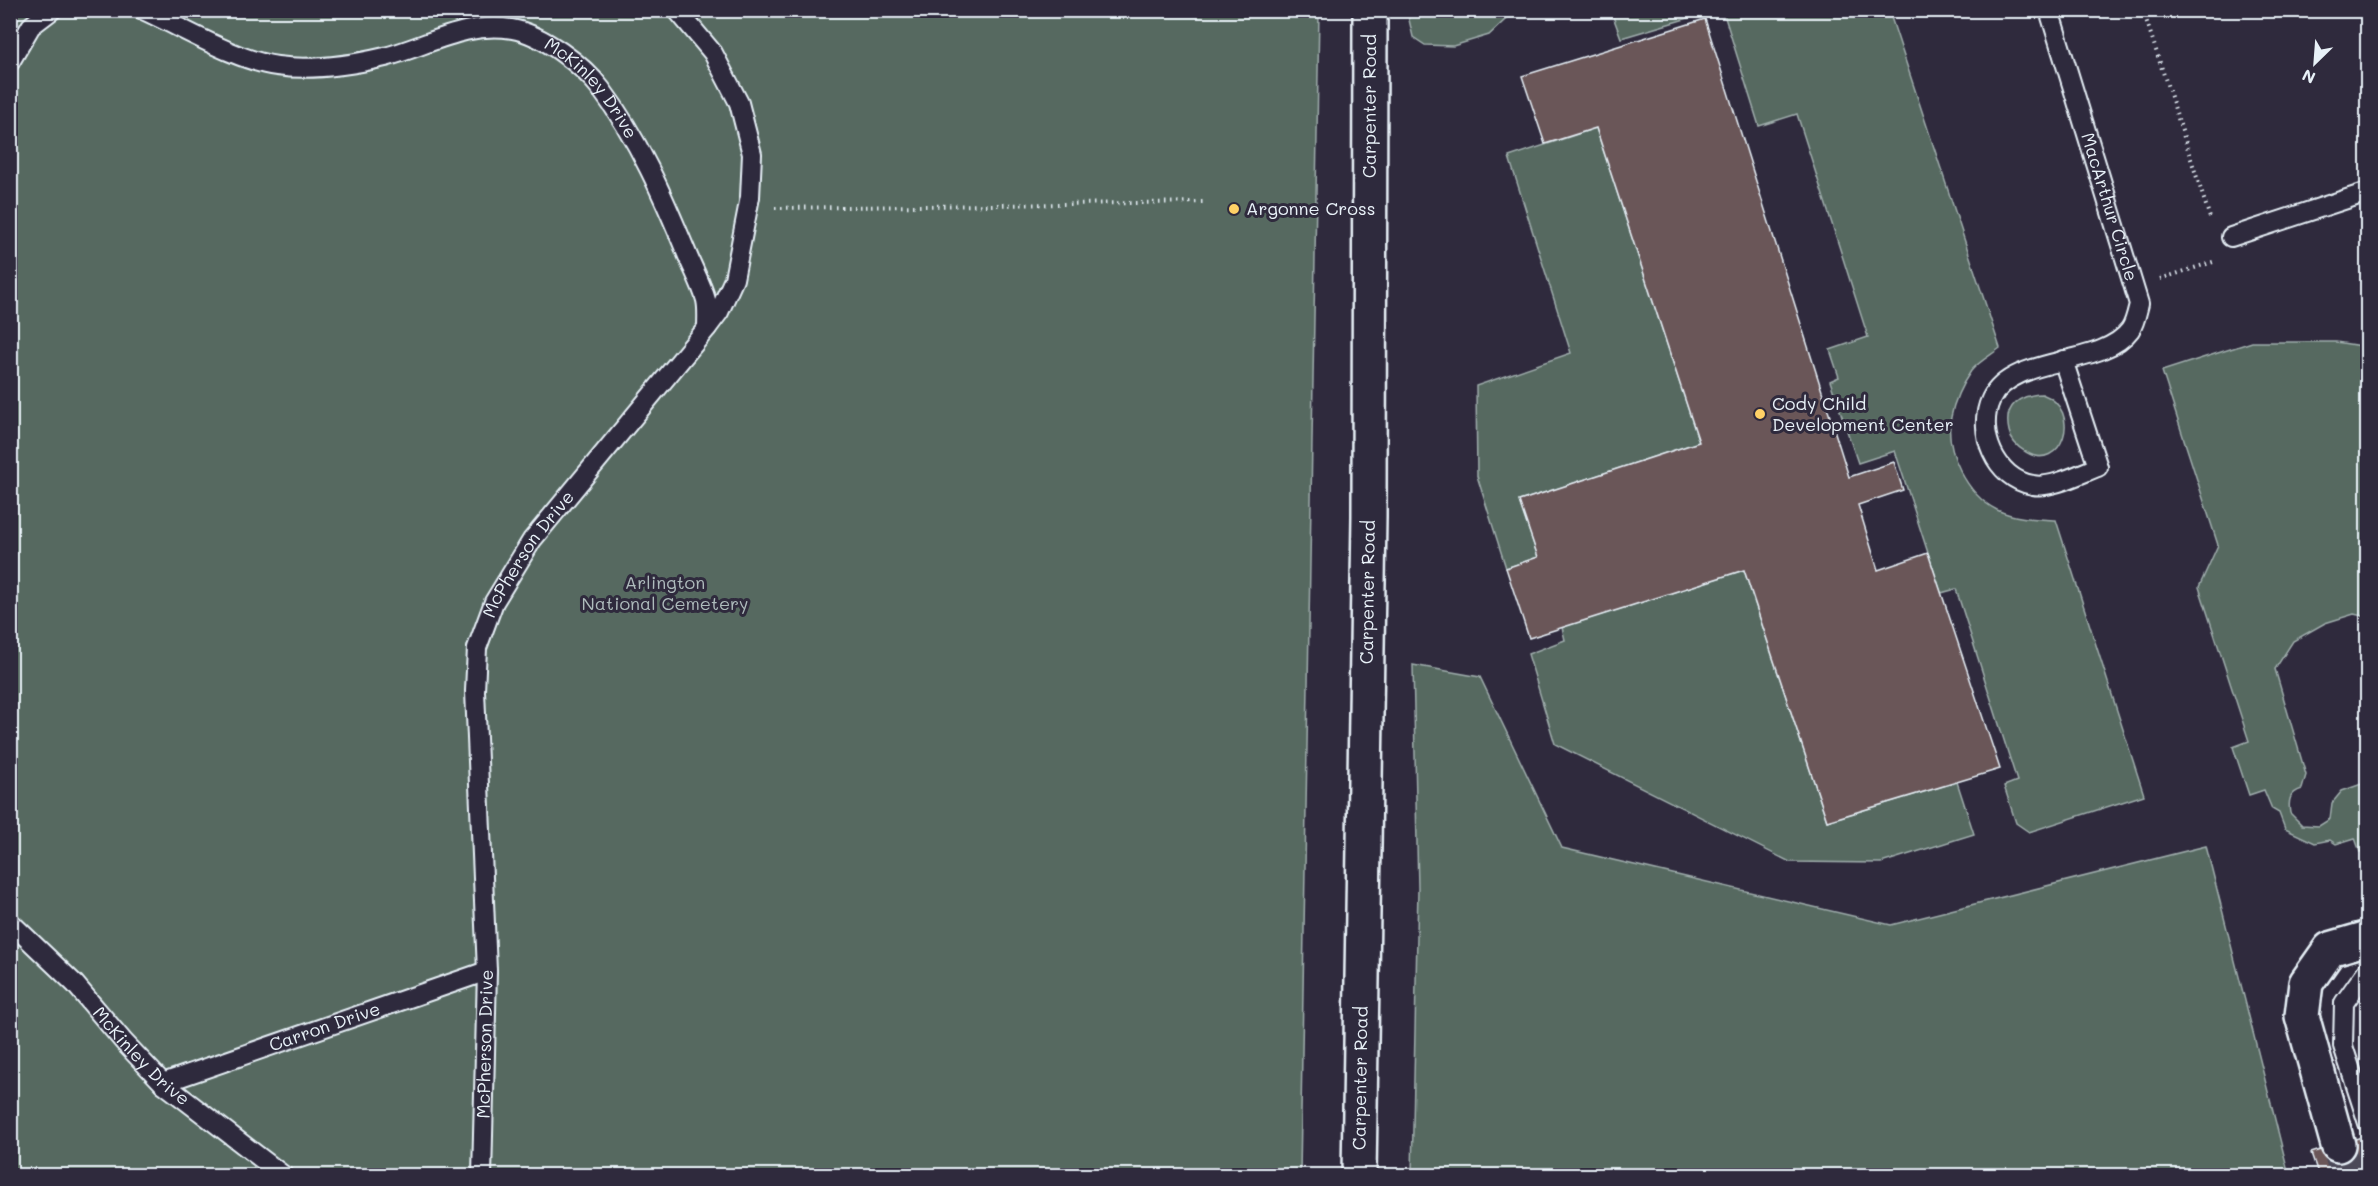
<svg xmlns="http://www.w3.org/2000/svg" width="2378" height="1186" font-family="Mali,sans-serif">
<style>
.green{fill:#566961;stroke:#9fadac;stroke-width:1.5}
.building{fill:#6a5658;stroke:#e8f1f8;stroke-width:1.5}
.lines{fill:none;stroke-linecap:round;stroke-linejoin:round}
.tertiary-tunnel{stroke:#4b4859;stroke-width:33;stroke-dasharray:33 16;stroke-linecap:butt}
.service-casing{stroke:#e8f1f8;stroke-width:22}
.tertiary-casing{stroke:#e8f1f8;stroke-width:38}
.path{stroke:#e8f1f8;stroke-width:4;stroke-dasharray:1.5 4.5;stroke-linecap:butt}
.service{stroke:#2f2a3d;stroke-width:18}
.tertiary{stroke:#2f2a3d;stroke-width:33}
.poi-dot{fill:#ffd166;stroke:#2f2a3d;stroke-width:2}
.labels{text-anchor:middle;stroke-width:6;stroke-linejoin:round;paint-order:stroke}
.street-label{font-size:18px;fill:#e8f1f8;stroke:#2f2a3d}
.poi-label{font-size:18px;fill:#e8f1f8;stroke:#2f2a3d;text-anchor:start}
.park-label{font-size:18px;fill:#aebbbc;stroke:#2f2a3d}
</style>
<rect width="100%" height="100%" fill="#2f2a3d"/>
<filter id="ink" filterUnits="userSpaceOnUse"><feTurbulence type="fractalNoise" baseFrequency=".0167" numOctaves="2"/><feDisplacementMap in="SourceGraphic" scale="12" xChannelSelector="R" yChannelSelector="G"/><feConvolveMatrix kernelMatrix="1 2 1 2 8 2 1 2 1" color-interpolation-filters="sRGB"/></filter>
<g filter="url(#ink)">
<path class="green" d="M10,11h1309l-19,1164h-1289z
M1407,11v-1l102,1 -3,8 -17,16 -36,11 -28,-1 -12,-8z
M1611,11v-1l101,1 -91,27z
M1723,11h166l111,337c-9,7 -22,14 -29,23 -9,13 -17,30 -20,46 -7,33 16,78 46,93 19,9 39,9 59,10l88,275 -115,37 -13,-9 -12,-37 13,-5 -61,-192 -15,4 -46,-142 -37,12 -28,-82 9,-4 -9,-27 38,-13 -71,-223 -38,12z
M1596,128l103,314 -180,59 19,56 -32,11 -29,-92 -1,-90 95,-33 -62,-196z
M2252,342h84l31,5v270l-13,-3 -29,9 -32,18 -18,28 31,106 -4,14c-13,4 -14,12 -12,24l12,12 17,1 11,-7 2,-16 10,-12 25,-9v68l-7,2 -5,-14 -19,6 -6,-4 -15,3 -30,-14 -6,-16 -7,-4 -8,-19 -15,5 -16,-48 16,-6 -50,-154 19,-42 -56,-174z
M2042,394c43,16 19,80 -16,58 -9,-5 -15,-11 -17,-21 -6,-26 11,-36 33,-37z
M1744,570l83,251 130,-39 17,52 -93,29 -91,-1 -235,-118 -27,-90 37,-14 -3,-13z
M1413,665l67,12 82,171 329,77 315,-79 83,329h-877l6,-287z"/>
<path class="building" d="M1705,19l144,458 45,-15 9,28 -45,15 20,65 50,-17 72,216 -173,52 -83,-251 -215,68 -23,-70 32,-11 -19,-56 180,-59 -103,-314 -51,16 -23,-68z
M2368,1135v41h-49l-8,-23z"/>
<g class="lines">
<path class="tertiary-tunnel" d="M2338,1145l9,31"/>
<defs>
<g id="service">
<path id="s1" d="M143,10c38,17 94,51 134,56 35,5 74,-1 108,-9 42,-11 82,-36 127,-28 30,5 71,36 89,60 37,49 63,109 86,165 6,15 15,31 19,46 2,9 1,19 1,28"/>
<path id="s2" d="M2049,10l90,294c-2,8 -4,19 -9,26 -28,38 -117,24 -139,69 -15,32 4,80 42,86 18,4 48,-12 65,-18l-35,-107"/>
<path d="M10,62l21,-36 21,-16"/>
<path d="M2231,237l137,-45"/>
<path id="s3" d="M10,922l65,62 49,58 39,41 121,93"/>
<path d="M2368,969l-24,34 -1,43 25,77"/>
<path id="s4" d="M163,1083l324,-112"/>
<path id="s5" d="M482,1176l5,-205 -12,-280 2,-43 17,-46 38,-62 175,-212 12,-16 15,-33 16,-82 2,-43 -13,-51 -26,-50 -36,-43"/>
</g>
<g id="tertiary">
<path d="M2338,1145l-36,-129 4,-33 24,-34 38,-11"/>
<path id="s6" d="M1359,1176l10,-660 1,-506"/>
</g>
</defs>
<use href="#service" class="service-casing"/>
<use href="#tertiary" class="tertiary-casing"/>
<path class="path" d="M2143,10l68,211
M775,208l431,-6
M2160,279l56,-18"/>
<use href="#service" class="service"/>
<use href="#tertiary" class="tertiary"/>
</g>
</g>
<g class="poi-dot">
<circle cx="1234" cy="209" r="6"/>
<circle cx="1760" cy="414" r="6"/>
</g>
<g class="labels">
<g class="street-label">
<text dy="6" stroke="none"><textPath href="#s1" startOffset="488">McKinley Drive</textPath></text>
<text dy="6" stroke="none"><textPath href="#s6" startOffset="1070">Carpenter Road</textPath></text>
<text dy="6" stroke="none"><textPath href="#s2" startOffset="206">MacArthur Circle</textPath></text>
<text dy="6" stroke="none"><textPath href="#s5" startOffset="636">McPherson Drive</textPath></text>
<text dy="6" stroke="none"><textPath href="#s6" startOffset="584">Carpenter Road</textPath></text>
<text dy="6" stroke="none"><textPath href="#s4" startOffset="171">Carron Drive</textPath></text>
<text dy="6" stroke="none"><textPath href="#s5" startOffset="132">McPherson Drive</textPath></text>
<text dy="6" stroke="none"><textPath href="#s3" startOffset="188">McKinley Drive</textPath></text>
<text dy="6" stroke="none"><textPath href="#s6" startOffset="98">Carpenter Road</textPath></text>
</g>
<g class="poi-label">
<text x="1246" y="215">Argonne Cross</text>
<text x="1772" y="410">Cody Child<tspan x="1772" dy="21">Development Center</tspan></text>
</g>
<g class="park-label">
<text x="665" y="589">Arlington<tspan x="665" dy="21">National Cemetery</tspan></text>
</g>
</g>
<rect width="2378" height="1186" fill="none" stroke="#2f2a3d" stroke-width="36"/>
<rect x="18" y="18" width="2342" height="1150" fill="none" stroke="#e8f1f8" stroke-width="2" filter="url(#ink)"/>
<g transform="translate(2315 63) rotate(205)" stroke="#2f2a3d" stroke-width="4.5" paint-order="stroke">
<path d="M0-4.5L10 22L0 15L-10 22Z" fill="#e8f1f8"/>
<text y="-9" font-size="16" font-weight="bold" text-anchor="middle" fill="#e8f1f8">N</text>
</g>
</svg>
